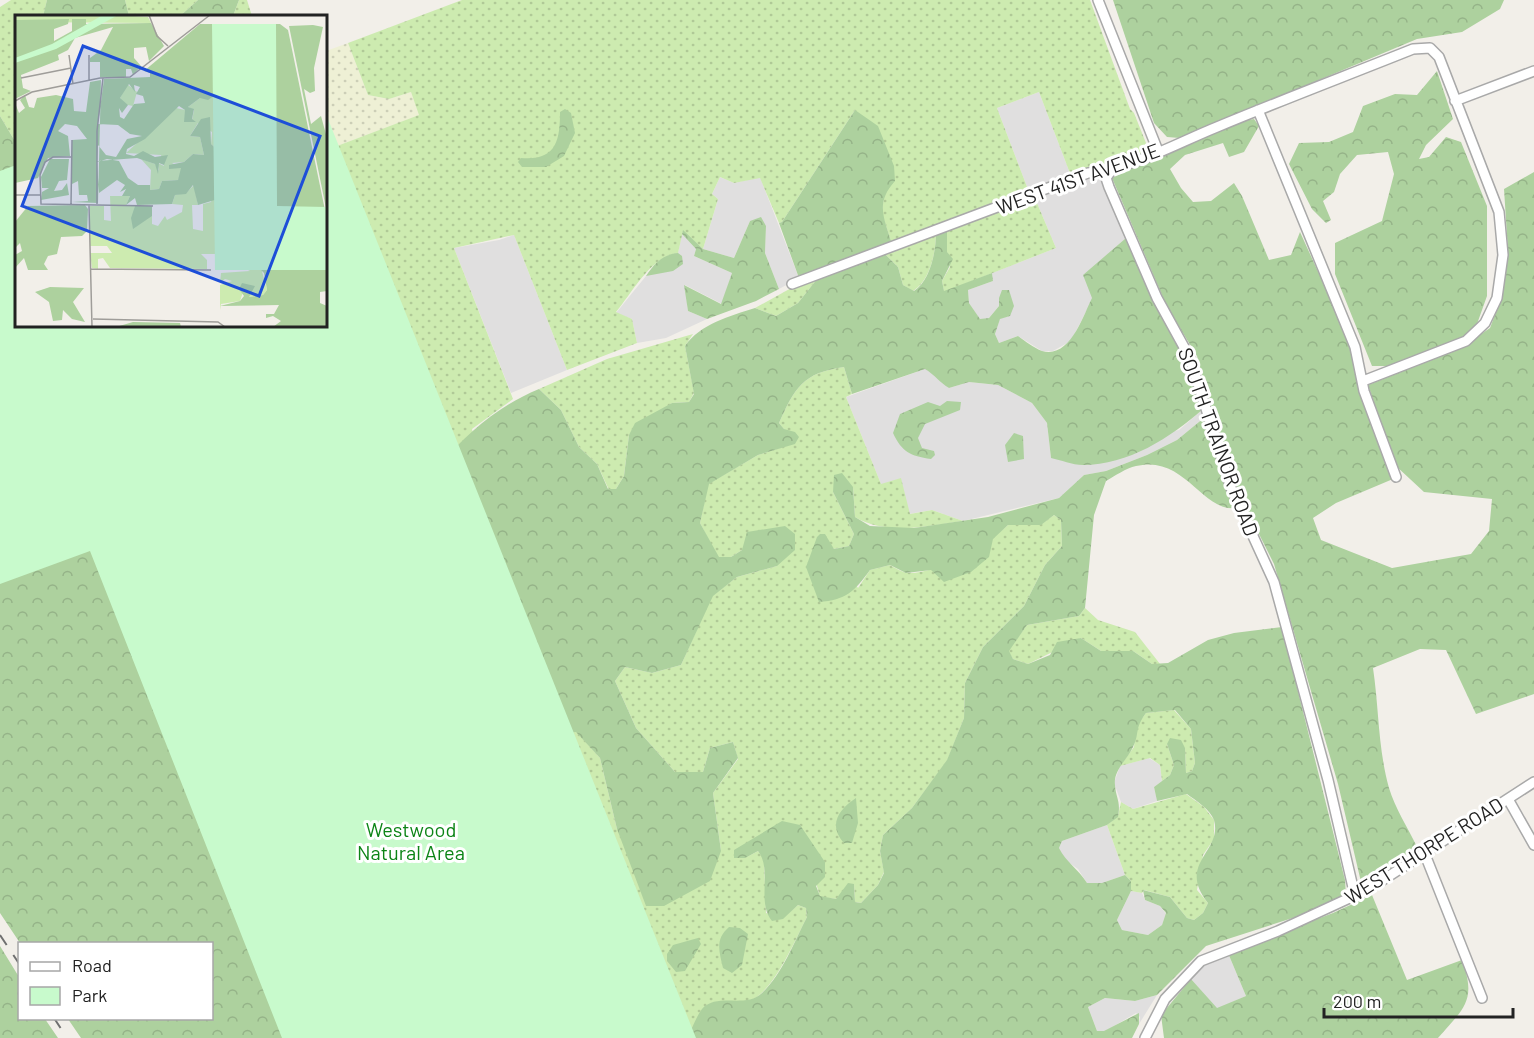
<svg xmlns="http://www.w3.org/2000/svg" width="1534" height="1038" font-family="Barlow,sans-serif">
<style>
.residential{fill:#e0dfdf}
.farmland{fill:url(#farmland-dots)}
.grass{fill:url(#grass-dots)}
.forest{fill:url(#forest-crowns);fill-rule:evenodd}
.park{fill:#c8facc}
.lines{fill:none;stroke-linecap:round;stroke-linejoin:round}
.minor-casing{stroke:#a9a9a9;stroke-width:12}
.minor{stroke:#fff;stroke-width:9}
.rail{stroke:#707070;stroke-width:2;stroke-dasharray:12 12;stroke-linecap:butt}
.labels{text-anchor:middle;stroke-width:6;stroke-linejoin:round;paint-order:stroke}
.street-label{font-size:20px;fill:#222;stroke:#fff}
.park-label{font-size:20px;fill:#0c8416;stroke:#fff}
.inset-road{fill:none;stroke:#9f9d99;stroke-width:1.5}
.view{fill:#1d4ed8;fill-opacity:0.15;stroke:#1d4ed8;stroke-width:3}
.inset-edge{fill:none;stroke:#222;stroke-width:3}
</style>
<defs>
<pattern id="farmland-dots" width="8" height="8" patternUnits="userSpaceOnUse" patternTransform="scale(1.5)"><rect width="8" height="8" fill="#eef0d5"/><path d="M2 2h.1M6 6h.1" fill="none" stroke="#ccceb7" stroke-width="1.8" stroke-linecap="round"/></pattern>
<pattern id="grass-dots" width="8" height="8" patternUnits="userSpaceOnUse" patternTransform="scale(1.5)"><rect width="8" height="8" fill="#cdebb0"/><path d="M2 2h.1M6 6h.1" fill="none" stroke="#b0c997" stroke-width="1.8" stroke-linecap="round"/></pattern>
<pattern id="forest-crowns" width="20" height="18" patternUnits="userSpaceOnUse" patternTransform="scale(1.5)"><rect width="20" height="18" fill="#add19e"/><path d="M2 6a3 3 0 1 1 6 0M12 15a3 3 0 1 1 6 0" fill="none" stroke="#95b388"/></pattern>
</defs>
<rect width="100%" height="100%" fill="#f2efe9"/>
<path class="residential" d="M1039,92l32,84 -42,16 -32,-84z
M1090,176l11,1 25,61 -42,37 9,23 -22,43 -18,10h-11l-24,-15 -19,7 -4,-9 5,-16 10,-2 -11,-18v8l-11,13 -8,1 -11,-17 -1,-13 25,-9 -1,-8 64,-25 -22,-52z
M720,177l14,6 26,-6 39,101 -20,11 -14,-36 1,-27 -16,-5 -16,37 -31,-9 15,-50 -6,-5z
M682,234l14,15 -2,7 38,17 -10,31 -37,-19 3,26 19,8 -41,19 -29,5 -5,-24 -16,-6 30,-37 31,-19z
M514,235l53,135 -56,23 -57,-145 45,-8z
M925,369l12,6 12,13 20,-6 29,3 34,18 15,20 4,35 128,-28 24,-21 2,8 -28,23 -30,15 -41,16 -22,4 -25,23 -96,23 -31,-11 -23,4 -28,-30 -35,-87z
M1149,758l11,7 2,16 -8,6 3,14 -24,8 -12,-7 -7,-19 6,-17z
M1107,825l18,50 -23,8h-15l-9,-14 -14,-10 -5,-11 3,-7z
M1131,891l11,2 3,7 15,6 6,8 -4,11 -14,10 -26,-5 -5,-10z
M1228,953l18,43 -29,13 -26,-30 13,-15z
M1157,995l-18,29 1,-7 -4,-4 -32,19 -7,-1 -9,-24 17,-9 30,3z"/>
<path class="farmland" d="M348,43l20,52 21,4 22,-7 9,23 -83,31 -11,-28v-67z"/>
<path class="grass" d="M11,0h36l-4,16h-27v127l-16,-27v-109z
M125,0h73l-18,16h-51z
M239,0h8l5,16h-19z
M462,0h628l40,109 4,4 14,35 -2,5 -40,15 -13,-1 -22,9 -32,-84 -42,16 32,84 -137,52 -10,-30 2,-20 -29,-84 -73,112 -3,1 -19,-45 -26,5 -14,-6 -8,17 6,5 -15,50 -20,-18 -5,22c-27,3 -46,40 -62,59l16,7 5,24 -70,27 -53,-135 -60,13 59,151 -41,30 66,307 38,-5 24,27 17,71 104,22 -8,-58 25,-34 -5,-17 -23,6 -7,24h-28l-39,-44 -21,-47 10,-14 27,6 29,-8 31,-69 25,-19 40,-11 -35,-16 -11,7 -13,1 -18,-35 8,-39 50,-29 37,-12 -16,-20c16,-35 23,-50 65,-56l8,27 -6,3 35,87 20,-6 9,36 22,-4 31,11c-35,5 -76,15 -108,-4l-2,-30 -20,5 21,42 -5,12 -15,3 -14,-15 38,54 12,-18 20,-5c5,3 12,7 17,8 29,2 81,-29 101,-48h32l14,-10 7,5 1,26 -17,19 -21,41 -41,41 -18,36 -1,35 -17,43 -35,47 -29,27 -3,16 4,21 -6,13 -17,18 -6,-1 -1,-18 -18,15 -16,-2 -20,-72 -55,33 13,-7 6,8 2,54 17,5 15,-13 8,3 1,9c-11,21 -34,77 -58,84 -11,3 -27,1 -38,2l-24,35 -362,-592 12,-300 82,-31 -8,-23 -22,7 -21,-4 -20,-52z
M1034,196l22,52 -112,44 -2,-11 8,-14 -3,-15v-23z
M936,233c0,19 -6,48 -23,58l-10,-6 -5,-18 -14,-14z
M817,279l-19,24 -22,13 -21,-8 38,-21z
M693,334l-8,12 9,47 -5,9 -17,1 -43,32 -5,41 -8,13 -7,1 -12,-26 -18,-17 -18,-37 -22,-21 68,-30z
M1085,608l13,12 37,12 25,32h-8l-19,-13h-32l-20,-13 -53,26 -15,-5 -5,-8 19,-26 52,-9z
M1174,710l17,19 4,34 -3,8 -6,2 -1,-25 -18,-4 7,21 -4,10 -8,6 -2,-16 -10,-7 -30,8 14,-19 2,-21 10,-13z
M1186,794l18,13 10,13v19l-11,16 -6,35 11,13 -5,10 -9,7 -7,-2 -17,-21 -26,-7 -2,3 -11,-2v-10l-6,-6 -18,-50 11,-9 3,-14 12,7z"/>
<path class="forest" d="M47,0h78l4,16h-86z
M198,0h41l-6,16h-53z
M1113,0h391l-4,9 -38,23 -45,7 -237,99 -13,-1 -13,-14z
M1437,71l16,48 -27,26 -7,14 10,-2 17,-20 15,5 26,64v90l-10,28 -14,13 -74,29h-17l-37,-92v-31l47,-22 12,-47 -6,-22 -31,3 -17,19 -6,18 -11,9 8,19 -5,3 -14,-14 -23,-45 10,-21 30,-1 24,-10 10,-26 32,-12 22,1z
M565,109l6,4 4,20 -11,23 -18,11h-24l-4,-5 3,-4c35,3 39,-17 39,-46z
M855,110l23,16 16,40 1,15c-20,22 -11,37 -3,63l-93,34 -20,-55 3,-1z
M0,116l16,27v183l435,712h-370l-13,-19 144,-1v-74l-192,-1 -20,-30z
M1254,119l5,7 -15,26 -15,5 -6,-14 -38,12 -15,14 11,19 12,14 18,-1 23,-18 8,13 27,64 22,-5 9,-23 51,112 42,135 -57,24 -23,15 8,22 71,28 79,-14 18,-23 3,-32 -68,-7 -28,-26 -28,-81 91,-36 31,-21 12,-32 6,-45 -4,-62 30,-17v522l-58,20 -30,-64 -26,-1 -47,19c6,40 5,81 16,120 6,20 19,40 28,59l-35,27 -21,8 -23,-98 -64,-220 -37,-74 -16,-46 -24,-88 -30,-49 -55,-129 60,-29 72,-28z
M761,217l5,9 -1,27 14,36 -23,12 -49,18 -19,-8 -4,-26 37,19 11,-31 -38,-17 2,-7 -14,-15 1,-4 20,19 31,9 16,-37z
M947,229v23l6,7 -11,22 2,10 48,-18 1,8 -25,9 1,13 11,16 9,-1 10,-12v-8l3,-8h7l5,16 -4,10 -10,3 -5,15 4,9 19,-7c7,5 16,12 24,15 28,8 41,-35 50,-53l-9,-23 43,-37 28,64 33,57 16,50c-33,29 -75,56 -120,56 -11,0 -22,-5 -32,-7l-4,-35 -15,-20 -34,-18 -29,-3 -20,6c-10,-6 -14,-13 -24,-19l-73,25 -8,-27c-42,6 -49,21 -65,56l5,6 11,3 4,5 -4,7 -37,11 -49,29 -9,39 19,34h12l11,-7 5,-18 38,-6 10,8v16l-18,16 -40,11 -24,19 -32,69 -29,8 -27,-6 -10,14 21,47 39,44h28l7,-24 23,-6 5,16 -25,35 8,58 -11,30 -46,25h-18l-29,-77 -17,-71 -24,-26 -38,4 -98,-272c29,-32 58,-58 99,-75l22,21 18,37 18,17 11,25h8l8,-13 5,-41 6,-12 37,-20 17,-1 5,-8 -9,-48c15,-22 45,-30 70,-38l21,8 22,-13 19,-24 67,-26 14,14 5,18 11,6c16,-10 22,-39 22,-58z
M678,253l4,3 1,8 -10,7 -27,5c8,-12 17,-22 32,-23z
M947,401l14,1 -1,8 -35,14 -7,14 4,10 12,3 1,4 -4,4c-21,-3 -29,-7 -38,-26l7,-19 28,-12 12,4z
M1205,417l32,91c-35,5 -52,-54 -101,-42 -10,2 -21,10 -30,15l-12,34 -9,93 -6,8 -52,9 -18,26 4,8 15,5 22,-9 7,-13 24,-4 20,13h32l19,13 16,-1 40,-23 26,-7 48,-6 63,253 1,16 -41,18 -99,32 -49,49 -22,6 -30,-3 -17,9 9,24h7l35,-18v11l-7,14h-445c5,-9 9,-21 15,-29 15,-17 44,0 60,-16 21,-20 32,-51 45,-76l-1,-9 -8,-3 -15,14 -11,2c-16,-20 1,-50 -14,-70l-13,7h-11v-8l48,-29 18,4 25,37v15l-9,9 4,10 16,3 12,-16 6,1 1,18 6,1 17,-18 6,-12 -4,-22 3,-16 29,-27 35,-48 17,-42 1,-35 18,-36 41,-41 21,-41 17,-19 -1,-26 -7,-5 -13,10h-33l-15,14 -4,18 -18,15 -27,10 -13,-12 -25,3 -16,-8 -20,5c-16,22 -24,30 -51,32l-13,-35 11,-30 3,-3h5l9,15 15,-3 5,-12 -21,-42 1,-17 8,-2 11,14 2,30 15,9 44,2 74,-11 71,-19 25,-23 22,-4 41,-16 30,-15zM1175,710l16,19 4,34 -3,8 -6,2 -1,-25 -4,-8 -11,-2 -3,6 7,21 -4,10 -16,12 3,14 30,-7c8,6 23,15 27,26 9,32 -38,43 -6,83l-5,10 -9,7 -7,-2 -17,-21 -27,-7 2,10 15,6 6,7 -4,12 -14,10 -26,-5 -5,-10 14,-29v-10l-6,-6 -23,8h-15c-9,-14 -21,-21 -28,-35l3,-7 45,-16 11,-8c3,-16 -2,-18 -3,-32 -2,-15 13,-26 18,-38 7,-14 1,-18 13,-34z
M1014,433l9,3 1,23 -16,3 -3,-17z
M856,798l2,25 -6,20h-8c-16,-18 -6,-33 12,-45z
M1372,895l35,85 55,-20c15,41 2,48 -24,78h-274l-3,-23 30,-36 26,29 29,-12 -18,-43 105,-40z
M729,927l11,1 8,6 -6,31 -10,8 -9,-5c-4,-17 -8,-29 6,-41z
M698,938l3,6 -16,27 -9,1 -9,-11v-7l6,-9z
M0,946l19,31 1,41 25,1 13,19h-58z"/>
<path class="park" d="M326,114l370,924h-414l-192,-487 -90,33v-413l16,-6v161h310z"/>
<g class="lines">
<defs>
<path id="minor" d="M1098,0l60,151
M1455,101l79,-30
M1258,110l97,237 9,44 32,86
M1111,171l-5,7 3,9 48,111 33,60 41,130 43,94 54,198 27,116
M792,284l296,-111c46,-5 87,-29 129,-46 65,-27 131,-52 196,-78l17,-1 9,9 60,155 4,43 -6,43 -12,25 -19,18 -103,40
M1508,799l26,46
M1424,852l58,146
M1145,1038l20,-39 36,-38 77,-30 91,-42 165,-107"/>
</defs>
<use href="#minor" class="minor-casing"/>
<use href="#minor" class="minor"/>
<path class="rail" d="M0,935l20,30
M54,1018l13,20"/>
</g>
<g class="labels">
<g class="street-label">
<text transform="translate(1078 179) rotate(-20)" y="7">WEST 41ST AVENUE</text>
<text transform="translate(1218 442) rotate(70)" y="7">SOUTH TRAINOR ROAD</text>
<text transform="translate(1424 851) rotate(-32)" y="7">WEST THORPE ROAD</text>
</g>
<g class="park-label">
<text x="411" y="837">Westwood<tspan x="411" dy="23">Natural Area</tspan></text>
</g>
</g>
<g transform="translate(15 15)">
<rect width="312" height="312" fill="#f2efe9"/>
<path d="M0,0h104l29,2 3,6 -136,-1zM112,69l10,8 -4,14 -10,-2 -3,-6zM200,80l52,195 -4,5 -14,2 -6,-5 -3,9 -19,3 -1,6v-25l12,-4 -7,-2 -5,4 1,-10 29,-2 -35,-17h-14l6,6v9l-97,-1 -7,-10 -5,1v10l-6,-1 -2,-15h22l-5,-7h-17v-40h14v14l7,1 -1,-25h20l-4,9 9,1 -1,8 18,2v8l6,2 7,-10 2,4 15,-8 1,-7 -11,-1 3,-9 12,-3 7,-7 4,20h-6l1,24 10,2v-27l8,-2 8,-51 -8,-7 1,-12 -14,-9 -8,13 10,1 4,18 -11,-1 -9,8 -12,1 9,5 1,6 -4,6 -16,1 -3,8 -9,1 1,-20 -10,-11 14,5 4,7 -1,-8 6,3 -3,-11 -35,-2 50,-45 9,2 7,10 2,-10 -6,-3 12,-9z" fill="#cdebb0"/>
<path d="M54,4l-1,5 -14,5v12l18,-10v-12h14v5l65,-1 13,23 -15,15 -3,-14 -12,1v10l7,8 -8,9 -2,-6h-5v8h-26v-15h-10v-4l11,-8 12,-23 -38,11 -7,12 -10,5 1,5 -38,15 2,13 8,3 -16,8 1,-79zM185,9h80l8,6 39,190v71l-7,1v11l7,3v21h-54l8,-6 -8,-5 -7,2v-4h8l5,-9 -59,1 20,-5 4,-5 -5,-7 3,-6 13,3 -6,11 14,-2 4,-5 -3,-17 -8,-8 -41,-170 -7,5 -8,-2 -12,9 6,2 -2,10 4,3h-12l1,-12 -6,-4 -34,33 -18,10 -1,5 8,2 9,-5 12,6 13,-2 -4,10 -5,-2 -1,11 -3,-10 -18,-6 -40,3 1,-16 8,10 10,2 11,-18 15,-3 -12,-2 -12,-9 -20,-1 6,-45 46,-2v-4l-6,-2zM114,69l6,8 -1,-7 6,2 -4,7 7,2 2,7 -11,1 -10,15 -4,-2 -1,-9 3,5 6,-8 -8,-7zM298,10l10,2 -9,41 1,23 -5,2 -6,-4 7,35 10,-8 6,22v75l-38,-187zM86,65l-3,123 -26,-1 16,-1 -1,-6h-8l-1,-14 -6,3v-44l15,-1 -10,-13 -12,-2 -7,7 10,5 2,20 -22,2 -10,20 -23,5v-80l4,10 6,-5 -5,-8 5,-5 4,12 5,1 3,-10 19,-3 17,4 1,12 12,1 4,-30zM195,102l1,27 8,7 -1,48 -20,6 -5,-20 -7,9 -11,1 -3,9 -35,1 -2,-7 -9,7 4,-9h-8l4,-7 -6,3 5,-7 -8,-5 -18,13 -2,-31 10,-3 12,2 9,17 10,7h12v5l9,-1 3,-8 16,-1 3,-12 -12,1v-4l15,-3 9,-8 11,1 -4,-18 -10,-1 11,-17zM35,144h19l-2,21 -8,1 -5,10 8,-1 5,-7 2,12 -28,5 1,-8 7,-4h-7l-1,-11zM13,191l57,-1 3,4 -1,22 -5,5 -21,1 -4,17 -9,2 -4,8 4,6h-20l-4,-12 -9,10v-13l7,-4 -2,-8 -5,5v-26zM120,191h17v10l-19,13 -2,-11zM35,272l34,1 -11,14 12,20 -13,-3 -9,-9 -1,10 -9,1 -4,-19 -14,-10zM118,307l47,1 1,4h-65z" fill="#add19e" fill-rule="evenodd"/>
<path d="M88,0h15l-62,34 -41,14v-5l37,-14zM197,9h64l1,182 50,1v63h-112z" fill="#c8facc"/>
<path class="inset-road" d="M134,0l8,21 11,10M312,31v20M54,40l4,29M74,40v26M6,63l50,-10M0,86l17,-9 68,-14 30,-1 80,-62M56,142h-18l-8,5 -5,13 1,29 112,2M0,180h25M82,189v-73l6,-53M56,190l1,-65M74,190l3,122M75,254l121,1M78,304l125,3 7,5"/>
<path class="view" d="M68,31l237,90 -61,160 -237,-90z"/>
<rect width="312" height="312" class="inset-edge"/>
</g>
<rect x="18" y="942" width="195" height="78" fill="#ffffff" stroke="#a7a7a7" stroke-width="1.5"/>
<rect x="30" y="962" width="30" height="9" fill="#ffffff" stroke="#a7a7a7" stroke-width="1.5"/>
<text x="72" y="972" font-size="18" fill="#222222">Road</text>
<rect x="30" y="987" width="30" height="18" fill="#c8facc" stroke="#a7a7a7" stroke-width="1.5"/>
<text x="72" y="1002" font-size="18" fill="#222222">Park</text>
<path d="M1324 1008v9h189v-9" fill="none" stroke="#222222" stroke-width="3"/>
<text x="1333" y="1008" font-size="18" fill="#222222" stroke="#ffffff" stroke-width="4.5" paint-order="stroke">200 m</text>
</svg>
